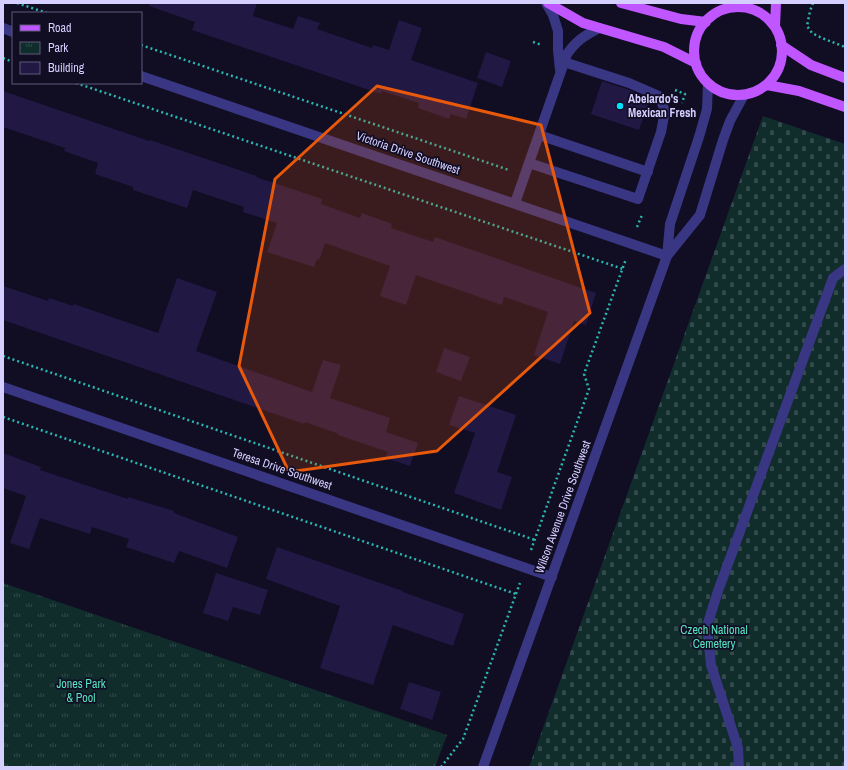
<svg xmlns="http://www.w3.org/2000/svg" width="848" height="770" font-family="'Archivo Narrow',sans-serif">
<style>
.cemetery{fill:url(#cemetery-stones)}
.park{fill:url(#park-tufts)}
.building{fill:#211844}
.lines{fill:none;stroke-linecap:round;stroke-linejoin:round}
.path{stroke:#2ab7af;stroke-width:2.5;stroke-dasharray:2 3;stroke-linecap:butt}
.minor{stroke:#393683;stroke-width:10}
.major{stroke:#c056ff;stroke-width:10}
.marked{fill:#e8590c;fill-opacity:0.2;stroke:#e8590c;stroke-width:3;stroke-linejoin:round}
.poi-dot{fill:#00e0fa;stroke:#110d23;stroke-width:1.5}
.labels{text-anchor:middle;stroke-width:3.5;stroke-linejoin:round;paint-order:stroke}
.poi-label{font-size:12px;font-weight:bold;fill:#d4cfff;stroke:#110d23;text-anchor:start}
.street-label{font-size:12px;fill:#d4cfff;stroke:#110d23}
.park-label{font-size:12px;fill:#57e3c0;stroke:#110d23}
</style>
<defs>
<pattern id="cemetery-stones" width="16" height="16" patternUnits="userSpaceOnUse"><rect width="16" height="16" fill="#102d2c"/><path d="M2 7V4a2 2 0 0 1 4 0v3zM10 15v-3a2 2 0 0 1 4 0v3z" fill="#324a4c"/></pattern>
<pattern id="park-tufts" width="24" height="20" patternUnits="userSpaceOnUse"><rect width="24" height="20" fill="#102d2c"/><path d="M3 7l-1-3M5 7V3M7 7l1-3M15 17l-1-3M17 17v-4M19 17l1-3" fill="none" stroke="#324a4c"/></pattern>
</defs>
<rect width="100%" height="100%" fill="#110d23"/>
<path class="cemetery" d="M763,116l82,28v623h-316z"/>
<path class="park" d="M3,583l444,152 -12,32h-432z"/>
<path class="building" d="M150,3h107l-4,13 40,13 5,-13 22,7 -3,6 55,19 1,-3 16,5 10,-30 23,8 -11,32 67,23 -12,36 -15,-5 -2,5 -31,-11 1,-5 -37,-12 -1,3 -189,-64 3,-8 -46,-16z
M486,52l25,9 -9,26 -25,-9z
M602,81l25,8 23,10 -11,31 -48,-16z
M3,91l146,50 1,-1 107,36 -1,1 66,22 -1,5 39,14 2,-5 30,11 -1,4 42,14 2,-5 161,56 -10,32 -12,-4 -14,43 -26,-9 14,-43 -44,-15 -2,8 -86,-30 -10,30 -26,-9 10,-30 -65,-23 -6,17 -2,-1 -3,8 -47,-15 10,-29 -34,-11 1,-5 -51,-17 -6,18 -54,-18v-3l-38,-13 3,-11 -34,-12 1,-3 -62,-21z
M177,278l40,14 -21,59 116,41 11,-32 18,5 -11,33 60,20 -4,14 32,11 -8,23 -25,-8 3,-6 -50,-17 1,-1 -34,-12 -1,2 -301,-104v-34l45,15 1,-3 24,8 1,-2 84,29z
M444,348l26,9 -9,24 -25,-9z
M459,396l57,19 -19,57 15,5 -11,33 -47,-17 21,-60 -26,-8z
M3,453l38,14 -1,3 88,29v-2l46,14v2l64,24 -11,31 -48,-17 -5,12 -48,-16 3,-8 -37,-12 -2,7 -50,-16 -11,31 -19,-6 16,-47 -23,-8z
M277,547l126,44v1l61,22 -11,32 -60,-21 -20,60 -53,-17 20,-62 -74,-27z
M216,573l52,17 -8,25 -27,-8 -5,14 -25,-8z
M409,682l32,10 -9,28 -32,-11z"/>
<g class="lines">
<path class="path" d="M17,3l30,10
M813,3l-3,8 -3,15 5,7 10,5 23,9
M533,42l9,3
M141,45l368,125
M3,58l10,4
M76,83l547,186
M675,90l10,4 -3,9
M637,227l5,-12
M3,356l532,184
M3,417l513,177
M531,550l58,-161 -5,-15 42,-115
M441,767l22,-28 57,-156"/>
<path class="minor" d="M546,3l7,12 5,16v19l2,20
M3,28l10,4
M141,76l526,180
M539,135l109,37
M529,163l109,36 23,-67 4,-21 -6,-15 -30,-13 -65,-21
M515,203l52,-149c10,-14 17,-18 32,-26
M667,256l33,-41 23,-75 7,-19 14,-26
M3,387l549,190
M483,767l184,-511 3,-32 29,-87 8,-28 1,-26
M739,767l-1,-19 -27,-83 -4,-39 11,-35 115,-313 12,-9"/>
<path class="major" d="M548,3l35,20 81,24 32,16
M621,3l60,16 25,3
M694 51a44 44 0 1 1 88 0a44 44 0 1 1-88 0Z
M775,27l1,-24
M781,45l30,20 34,13
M767,85l32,6 46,16"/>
</g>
<path class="marked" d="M377,86l164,39 49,188 -153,138 -148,21 -50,-106 36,-187z"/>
<circle class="poi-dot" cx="620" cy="106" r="4"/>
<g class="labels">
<g class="poi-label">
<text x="628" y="103">Abelardo's<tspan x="628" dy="14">Mexican Fresh</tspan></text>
</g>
<g class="street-label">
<text transform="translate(408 153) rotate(19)" y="4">Victoria Drive Southwest</text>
<text transform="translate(282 469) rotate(19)" y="4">Teresa Drive Southwest</text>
<text transform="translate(563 507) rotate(-70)" y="4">Wilson Avenue Drive Southwest</text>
</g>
<g class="park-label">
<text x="714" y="634">Czech National<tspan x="714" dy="14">Cemetery</tspan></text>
<text x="81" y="688">Jones Park<tspan x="81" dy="14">&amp; Pool</tspan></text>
</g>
</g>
<rect width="848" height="770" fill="none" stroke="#d4cfff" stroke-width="8"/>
<rect x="12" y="12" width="130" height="72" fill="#110d23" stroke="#5f5b7b"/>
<rect x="20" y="25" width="20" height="6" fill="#c056ff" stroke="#5f5b7b"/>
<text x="48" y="32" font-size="12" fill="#d4cfff">Road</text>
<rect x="20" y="42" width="20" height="12" fill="url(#park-tufts)" stroke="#5f5b7b"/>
<text x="48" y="52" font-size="12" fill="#d4cfff">Park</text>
<rect x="20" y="62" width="20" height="12" fill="#211844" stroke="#5f5b7b"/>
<text x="48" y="72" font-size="12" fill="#d4cfff">Building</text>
</svg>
